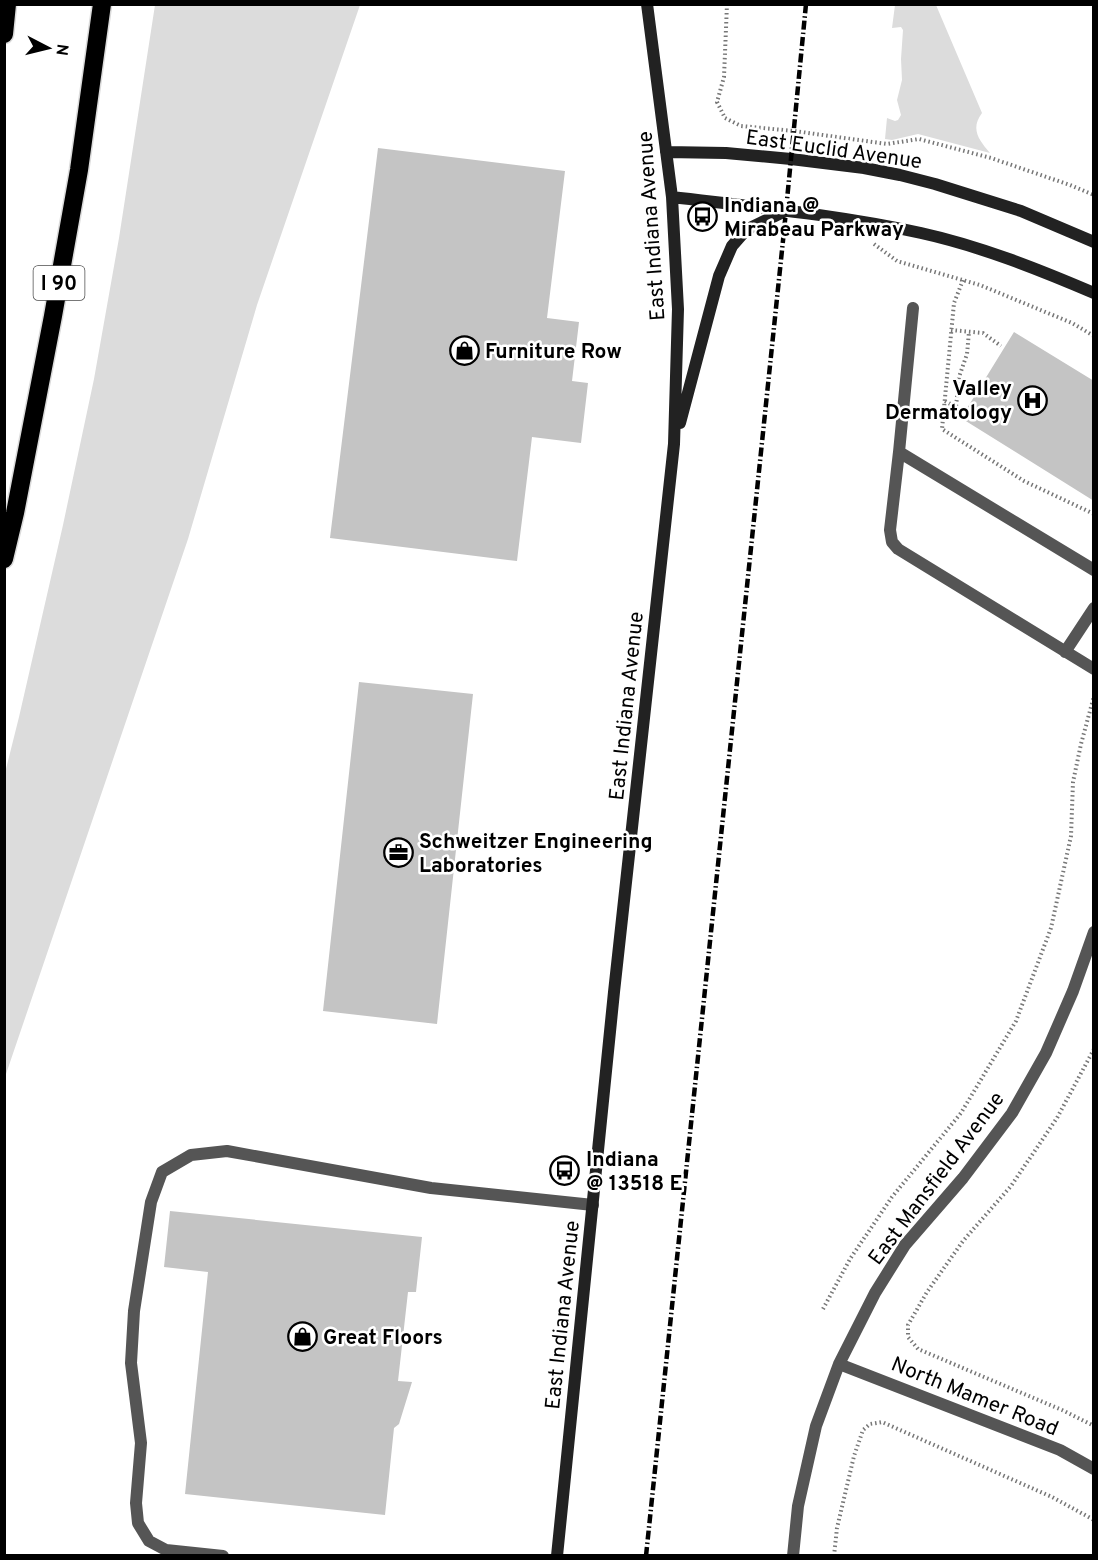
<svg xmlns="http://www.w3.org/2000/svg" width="1098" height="1560" font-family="Overpass,sans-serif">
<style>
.green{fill:#dcdcdc}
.building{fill:#c4c4c4}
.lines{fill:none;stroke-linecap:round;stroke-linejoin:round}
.highway-casing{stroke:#dbdbdb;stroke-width:21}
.path{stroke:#777;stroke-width:4;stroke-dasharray:1.5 3;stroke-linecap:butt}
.lane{stroke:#555;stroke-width:12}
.street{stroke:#555;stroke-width:12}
.secondary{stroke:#222;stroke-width:12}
.highway{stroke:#000;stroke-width:18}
.rail{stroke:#000;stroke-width:4.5;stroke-dasharray:9 3 1.5 3;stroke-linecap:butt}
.labels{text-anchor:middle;stroke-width:5;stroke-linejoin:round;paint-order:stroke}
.shield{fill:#fff;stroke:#4c4c4c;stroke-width:1.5}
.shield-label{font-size:20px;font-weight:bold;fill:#000}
.street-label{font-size:21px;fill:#000;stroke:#fff}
.poi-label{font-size:21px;font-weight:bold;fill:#000;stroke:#fff;text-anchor:start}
</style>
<rect width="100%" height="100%" fill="#fff"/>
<path class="green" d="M155,5h205l-103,300 -69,234 -183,538v-304l14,-56 44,-192 31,-146 25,-141z
M895,5h41l46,108c-12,16 -3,27 8,40l-72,-19 -26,6 -7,-1 2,-21 8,3 3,-1 3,-5 -4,-15 5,-20 -1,-21 2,-29 -2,-3 -9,1z"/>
<path class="building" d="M378,148l187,23 -18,147 32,4 -7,59 16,2 -7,60 -49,-6 -15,124 -187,-23z
M1014,332l80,49v120l-133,-83z
M359,682l114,12 -36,330 -114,-13z
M170,1211l252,26 -6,55h-8l-10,89 14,1 -13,42 -5,4 -9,87 -200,-21 23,-222 -44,-5z"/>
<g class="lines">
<defs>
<path id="highway" d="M4,34l3,-30
M4,559l11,-46 38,-197 26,-146 23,-166"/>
</defs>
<use href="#highway" class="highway-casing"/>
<path class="path" d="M727,4l-3,73 -7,25 8,16 16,8 53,5 93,13 32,-5 72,19 79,27 24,10
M874,244l23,17 83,24 92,38 22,13
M963,280l-9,23 -12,126 82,52 70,33
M951,330l32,3 18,13
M945,401l11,6 3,-30 8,-23 2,-22
M1094,1049l-37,69 -46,68 -48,55 -36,51 -19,33v12l10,12 144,61 32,16
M823,1309l27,-50 42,-62 69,-84 55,-92 35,-93 20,-92 2,-54 8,-38 13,-48
M834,1556l3,-28 17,-72 9,-26 7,-6 12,-2 170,75 42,23"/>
<path class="lane" d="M913,308l-14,144 195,118
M899,452l-9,78 2,12 6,7 196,120
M1065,652l29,-44
M223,1556l-57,-6 -17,-9 -11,-18 -2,-20 5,-60 -10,-80 3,-52 17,-109 11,-30 29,-17 36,-4 204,37 162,17"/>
<path class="street" d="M839,1364l221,86 34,19
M793,1556l5,-50 18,-80 23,-62 36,-71 30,-48 58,-67 49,-65 34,-60 27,-62 21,-59"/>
<path class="secondary" d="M666,152l60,1 65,6 73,9 36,7 35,9 86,27 73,31
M672,197c83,10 167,18 249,36 59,13 117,36 173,60
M680,423l39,-147 13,-30 14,-16 39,-19
M557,1556l57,-564 60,-548 4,-135 -6,-112 -25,-193"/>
<use href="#highway" class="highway"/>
<path class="rail" d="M646,1556l138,-1325 22,-227"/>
</g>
<defs>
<symbol id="bus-ring" viewBox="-11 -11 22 22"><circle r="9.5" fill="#fff" stroke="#000" stroke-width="1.5"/><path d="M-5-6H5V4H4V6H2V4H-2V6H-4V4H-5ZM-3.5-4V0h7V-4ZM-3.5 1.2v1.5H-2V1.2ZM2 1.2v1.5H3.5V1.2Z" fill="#000"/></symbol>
<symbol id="shop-ring" viewBox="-11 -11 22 22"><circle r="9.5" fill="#fff" stroke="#000" stroke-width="1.5"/><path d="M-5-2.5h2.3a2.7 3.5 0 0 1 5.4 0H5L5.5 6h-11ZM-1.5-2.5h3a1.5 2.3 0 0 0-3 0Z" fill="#000"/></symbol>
<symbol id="hospital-ring" viewBox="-11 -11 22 22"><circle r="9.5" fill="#fff" stroke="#000" stroke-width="1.5"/><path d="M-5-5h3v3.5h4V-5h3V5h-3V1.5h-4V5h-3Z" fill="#000"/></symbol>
<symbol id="office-ring" viewBox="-11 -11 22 22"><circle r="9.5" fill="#fff" stroke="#000" stroke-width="1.5"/><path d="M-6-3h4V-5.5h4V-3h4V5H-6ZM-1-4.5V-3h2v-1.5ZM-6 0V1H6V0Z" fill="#000"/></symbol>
</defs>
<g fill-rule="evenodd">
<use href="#bus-ring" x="686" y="200" width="33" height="33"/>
<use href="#shop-ring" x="448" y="334" width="33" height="33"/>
<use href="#hospital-ring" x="1016" y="384" width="33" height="33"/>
<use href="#office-ring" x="382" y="836" width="33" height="33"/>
<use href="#bus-ring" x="548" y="1154" width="33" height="33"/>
<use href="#shop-ring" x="286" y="1320" width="33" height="33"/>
</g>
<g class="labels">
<rect class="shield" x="33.5" y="266" width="51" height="34" rx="4.5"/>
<g class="shield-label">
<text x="59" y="290">I 90</text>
</g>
<g class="street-label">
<text transform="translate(834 149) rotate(8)" y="7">East Euclid Avenue</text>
<text transform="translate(651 226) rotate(-94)" y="7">East Indiana Avenue</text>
<text transform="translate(626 706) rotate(-84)" y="7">East Indiana Avenue</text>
<text transform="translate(936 1178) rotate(-53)" y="7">East Mansfield Avenue</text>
<text transform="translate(562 1315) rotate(-84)" y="7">East Indiana Avenue</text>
<text transform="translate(975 1396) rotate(22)" y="7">North Mamer Road</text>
</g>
<g class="poi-label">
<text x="724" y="212">Indiana @<tspan x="724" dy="24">Mirabeau Parkway</tspan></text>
<text x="485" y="358">Furniture Row</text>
<text x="1012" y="395" text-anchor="end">Valley<tspan x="1012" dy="24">Dermatology</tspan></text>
<text x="419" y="848">Schweitzer Engineering<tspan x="419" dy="24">Laboratories</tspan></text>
<text x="586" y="1166">Indiana<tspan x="586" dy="24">@ 13518 E</tspan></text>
<text x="323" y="1344">Great Floors</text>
</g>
</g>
<rect width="1098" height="1560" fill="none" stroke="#000000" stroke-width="12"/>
<g transform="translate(48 48) rotate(97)" stroke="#ffffff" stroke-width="4.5" paint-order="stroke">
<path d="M0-4.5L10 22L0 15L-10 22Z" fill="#000000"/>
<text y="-9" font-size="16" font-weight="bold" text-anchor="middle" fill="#000000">N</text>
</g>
</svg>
